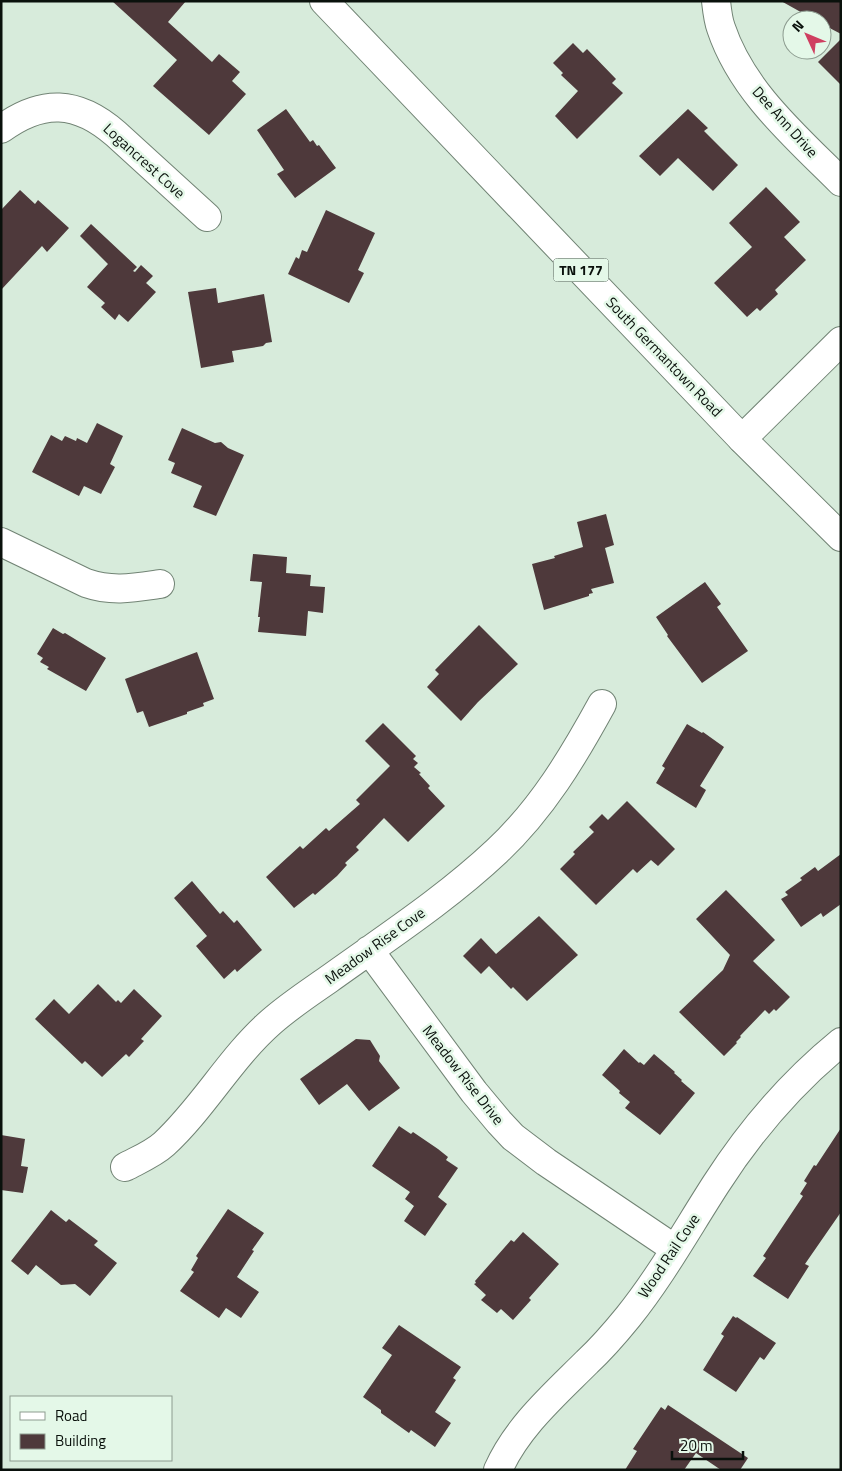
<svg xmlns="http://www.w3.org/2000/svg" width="842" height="1471" font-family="'Titillium Web',sans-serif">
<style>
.building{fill:#4e393b}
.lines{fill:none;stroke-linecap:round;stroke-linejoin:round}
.minor-casing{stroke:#718374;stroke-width:30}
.major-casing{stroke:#718374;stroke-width:30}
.minor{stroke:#fff;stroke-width:28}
.major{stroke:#fff;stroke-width:28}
.labels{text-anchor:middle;stroke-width:5;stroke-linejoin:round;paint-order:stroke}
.shield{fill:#e4f8e8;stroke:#4b564e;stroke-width:1}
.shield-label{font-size:14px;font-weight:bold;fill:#0a110c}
.street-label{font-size:15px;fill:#0a110c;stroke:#e4f8e8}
</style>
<rect width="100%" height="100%" fill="#d7ebdb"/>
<path class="building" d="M112,1h74l-18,21 44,40 7,-8 21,18 -8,9 14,13 -37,41 -56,-49 24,-26z
M781,1h60v33l-19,-10v-4h-7z
M841,39v46l-23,-23z
M573,43l10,10 4,-4 29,30 -4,4 11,10 -46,46 -22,-23 23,-25 -17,-16 2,-2 -10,-10z
M286,109l24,33 3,-2 4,6 2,-1 17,23 -41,30 -18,-24 7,-4 -27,-40z
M688,109l20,19 -4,3 34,34 -25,26 -35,-33 -18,18 -21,-20z
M766,187l34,35 -16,15 22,23 -31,30 3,4 -18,17 -3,-3 -10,9 -33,-34 38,-36 -23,-24z
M20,190l15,14 3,-4 31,28 -22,24 -5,-6 -41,44v-80z
M326,210l49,23 -17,37 6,3 -15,30 -61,-29 8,-17 3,2 3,-9 5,2z
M91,224l46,43 -4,4 2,1 6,-7 12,11 -7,7 10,9 -28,30 -9,-8 -4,6 -14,-13 4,-4 -18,-16 21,-23 -28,-28z
M216,288l2,15 46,-9 8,48 -6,1 -3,3 -31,5 2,11 -33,6 -13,-76z
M97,423l26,13 -13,28 5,3 -14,27 -17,-8 -5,10 -47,-24 19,-37 11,6 3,-5 11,5 1,-3 10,5z
M182,428l33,15 6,-1 7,6 16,7 -28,61 -23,-9 9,-21 -31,-13 4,-10 -7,-3z
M606,514l8,31 -9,3 9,35 -23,6 2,4 -4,1v2l-45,14 -12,-46 23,-6 -1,-2 29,-9 -6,-25z
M253,554l34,3 -1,16 25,2 -1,11 15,1 -2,26 -15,-2 -2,25 -48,-4 2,-15h-2l4,-35 -12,-1z
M705,582l16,22 -4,3 31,44 -46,32 -35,-47 1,-1 -12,-18z
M479,625l39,39 -40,38 -17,19 -34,-34 12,-13 -4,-4z
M53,628l10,6 2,-1 41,25 -20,33 -39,-22 2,-2 -9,-5 3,-4 -6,-4z
M197,652l17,47 -11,4 1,3 -17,6v2l-38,13 -6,-16 -6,2 -12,-34z
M383,723l33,33 -3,3 5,4 -4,4 7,6 -2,1 11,12 -2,2 17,18 -37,36 -24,-24 -28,29 3,3 -14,13 2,2 -10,11 -22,19 -2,-2 -19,15 -28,-31 34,-31 3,3 23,-21 3,3 31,-27 -4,-4 34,-34 -25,-25z
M687,724l15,9 1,-1 21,15 -24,39 6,4 -10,18 -40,-25 9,-15 -3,-2z
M627,801l48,48 -17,17 -7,-6 -14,13 -4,-4 -37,36 -36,-36 15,-15 -2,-2 21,-20 -5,-5 13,-13 6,6z
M841,854v50l-18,13 -2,-4 -20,14 -20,-28 7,-4 -3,-3 17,-12 -2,-2 15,-11 3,4z
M192,881l28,33 3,-3 11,12 3,-3 25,30 -25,22 -2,-3 -11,10 -28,-33 11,-10 -33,-38z
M726,890l49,50 -22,21 37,36 -14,14 -2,-2 -5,5 -4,-4 -25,26 1,1 -5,5 1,1 -13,13 -45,-44 44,-42 7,-15 -34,-36z
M539,916l39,39 -51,46 -14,-14 -2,2 -22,-23 -8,8 -18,-18 18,-18 15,16z
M98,984l18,18 2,-2 3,3 13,-14 28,27 -21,23 3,2 -15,16 -3,-3 -24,23 -17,-16 -3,3 -47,-45 19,-20 15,15z
M356,1039l14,1 10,16 -1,5 21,27 -31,23 -22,-27 -28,21 -19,-26z
M624,1049l15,14 1,-1 4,3 10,-11 21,18 -1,1 8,7 -1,1 14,12 -35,42 -35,-27 5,-6 -11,-9 1,-2 -18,-16z
M399,1126l12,8 2,-2 25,17 10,8 -2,3 12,8 -20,29 9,7 -22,32 -21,-15 10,-15 -9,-7 5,-7 -38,-26z
M841,1128v84l-36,52 4,2 -21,33 -35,-23 13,-18 -3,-2 40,-60 -3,-2 7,-11 -3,-2 10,-16 2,1z
M1,1135l24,4 -4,27 7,1 -5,26 -22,-3z
M228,1209l36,24 -12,17 2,1 -17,26 22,15 -18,26 -15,-10 -7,10 -39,-27 14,-19 -3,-2 7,-12 -2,-2z
M51,1210l15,12 3,-3 29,22 -4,4 23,18 -27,33 -15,-12 -14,1 -25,-20 -8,10 -17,-14z
M523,1232l36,32 -30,34 2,2 -18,20 -12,-11 -4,4 -16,-13 5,-5 -12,-11 2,-1 -1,-2 36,-41 3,2z
M733,1316l3,2 1,-1 39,26 -12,17 -4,-3 -24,35 -33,-22 21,-34 -3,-2z
M399,1325l62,42 -8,11 3,2 -21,32 16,11 -16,24 -24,-17 -2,3 -28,-20v-3l-18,-13 29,-42 -10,-7z
M668,1405l80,53 -8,12h-19l-25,-17 -12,17h-59l12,-19 -4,-2 28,-42 4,3z"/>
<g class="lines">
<defs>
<path id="minor" d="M716,1c1,9 2,19 5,27 21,63 74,108 120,154
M1,129c41,-30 76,-29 115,5l91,83
M742,439l99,-98
M1,542l85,41c26,9 47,5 74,1
M369,950l105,142 25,30 14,15 33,25 129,87
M125,1167c13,-7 28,-13 39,-23 40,-37 66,-86 107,-122 18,-16 38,-29 58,-43 57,-41 117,-80 168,-128 45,-42 76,-94 105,-147
M498,1470c19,-43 56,-75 89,-108 14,-13 28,-29 41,-45 33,-41 59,-88 88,-133 34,-53 76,-102 125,-142"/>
<path id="major" d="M324,1l418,438 99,98"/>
</defs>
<use href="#minor" class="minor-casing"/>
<use href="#major" class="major-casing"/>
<use href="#minor" class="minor"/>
<use href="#major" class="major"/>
</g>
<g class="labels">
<rect class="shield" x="553.5" y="258.5" width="55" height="23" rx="4"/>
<g class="shield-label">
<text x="581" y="275">TN 177</text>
</g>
<g class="street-label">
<text transform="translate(785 122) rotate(48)" y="5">Dee Ann Drive</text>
<text transform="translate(144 161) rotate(42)" y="5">Logancrest Cove</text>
<text transform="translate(664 357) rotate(46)" y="5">South Germantown Road</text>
<text transform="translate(375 946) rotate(-36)" y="5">Meadow Rise Cove</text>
<text transform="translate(463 1075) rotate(52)" y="5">Meadow Rise Drive</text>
<text transform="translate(669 1256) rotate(-56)" y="5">Wood Rail Cove</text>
</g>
</g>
<rect width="842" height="1471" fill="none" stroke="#0a110c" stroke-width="5"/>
<rect x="10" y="1396" width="162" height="65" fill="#e4f8e8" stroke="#8d9c90"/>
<rect x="20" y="1412" width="25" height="8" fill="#ffffff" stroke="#8d9c90"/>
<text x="55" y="1421" font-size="15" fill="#0a110c">Road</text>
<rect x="20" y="1434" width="25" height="15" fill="#4e393b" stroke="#8d9c90"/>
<text x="55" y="1446" font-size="15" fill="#0a110c">Building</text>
<g transform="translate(807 35) rotate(314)"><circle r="24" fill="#e4f8e8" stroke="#8d9c90"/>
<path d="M0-4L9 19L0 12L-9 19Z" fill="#cf3f60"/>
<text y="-8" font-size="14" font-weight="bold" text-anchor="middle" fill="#0a110c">N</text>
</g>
<path d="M672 1451v8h71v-8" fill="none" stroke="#0a110c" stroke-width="2.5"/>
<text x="680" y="1451" font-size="15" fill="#0a110c" stroke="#e4f8e8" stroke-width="4" paint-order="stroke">20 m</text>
</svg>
